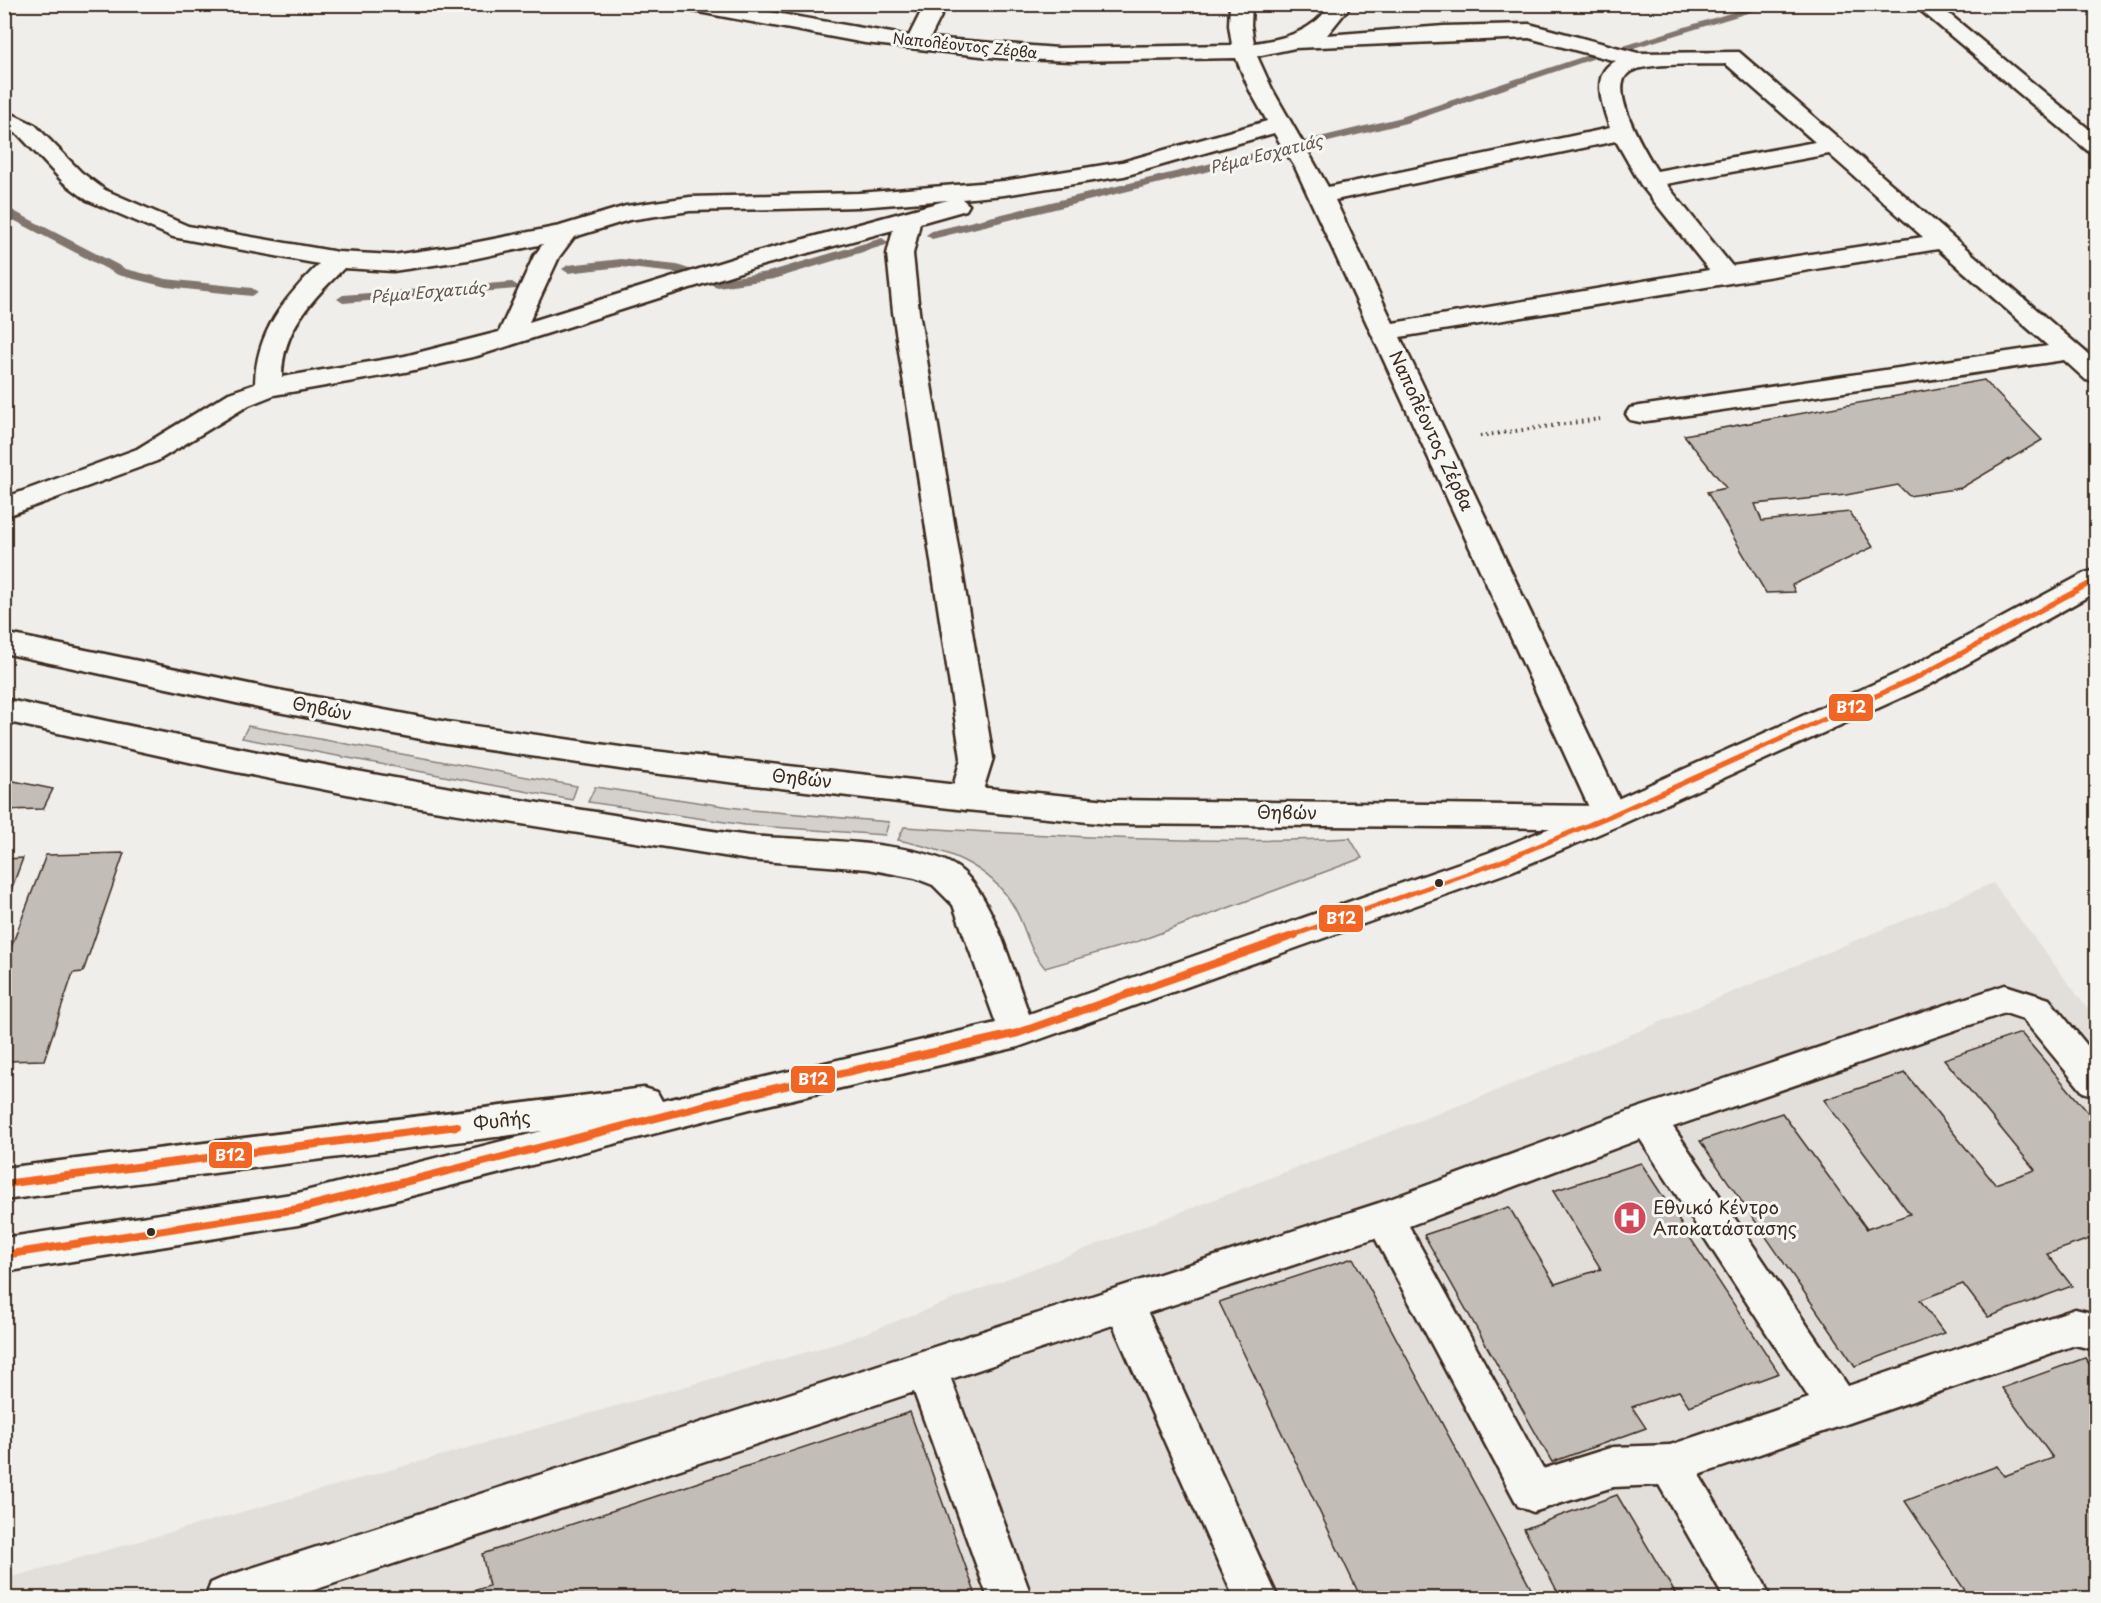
<svg xmlns="http://www.w3.org/2000/svg" width="2101" height="1603" font-family="'Playpen Sans',sans-serif">
<style>
.built{fill:#e2dfdb}
.green{fill:#d4d1cc;stroke:#887e75;stroke-width:1.5}
.lines{fill:none;stroke-linecap:round;stroke-linejoin:round}
.stream{fill:#81766d;fill-rule:evenodd}
.building{fill:#c2bdb7;stroke:#3b2a1e;stroke-width:1.5}
.minor-casing{stroke:#3b2a1e;stroke-width:5}
.major-casing{stroke:#3b2a1e;stroke-width:5}
.path{stroke:#3b2a1e;stroke-width:4;stroke-dasharray:1.5 4.5;stroke-linecap:butt}
.minor{fill:#f6f6f2;fill-rule:evenodd}
.major{fill:#f6f6f2;fill-rule:evenodd}
.bus-1-far1-casing{stroke:#f6f6f2;stroke-width:10}
.bus-1-casing{stroke:#f6f6f2;stroke-width:12}
.bus-1-far1{stroke:#f26522;stroke-width:5}
.bus-1{stroke:#f26522;stroke-width:8}
.bus-dot{fill:#3b2a1e;stroke:#f6f6f2;stroke-width:2}
.labels{text-anchor:middle;stroke-width:6;stroke-linejoin:round;paint-order:stroke}
.far-street-label{font-size:15px;fill:#3b2a1e;stroke:#f6f6f2}
.far-water-label{font-size:16px;font-style:italic;fill:#64564c;stroke:#f6f6f2}
.street-label{font-size:18px;fill:#3b2a1e;stroke:#f6f6f2}
.poi-label{font-size:18px;fill:#3b2a1e;stroke:#f6f6f2;text-anchor:start}
.line-badge{stroke:#f6f6f2;stroke-width:2}
.badge-label{font-size:16px;text-anchor:middle;font-weight:bold;fill:#fff}
</style>
<rect width="100%" height="100%" fill="#efeeea"/>
<filter id="ink" filterUnits="userSpaceOnUse"><feTurbulence type="fractalNoise" baseFrequency=".0167" numOctaves="2"/><feDisplacementMap in="SourceGraphic" scale="12" xChannelSelector="R" yChannelSelector="G"/><feConvolveMatrix kernelMatrix="1 2 1 2 8 2 1 2 1" color-interpolation-filters="sRGB"/></filter>
<g filter="url(#ink)">
<path class="built" d="M1993,883l103,137v578h-2091v-19l837,-237 644,-247z"/>
<path class="green" d="M248,726l329,60 -5,14 -330,-62z
M595,787l156,23 138,12 -4,13 -140,-10 -157,-23z
M904,827c148,9 298,18 446,11l12,20 -223,83 -94,27c-19,-22 -18,-39 -31,-61 -24,-43 -72,-58 -116,-67z"/>
<g class="lines">
<path class="stream" d="M1759,4h18l-150,46 -10,-2z
M1591,54l10,2 -195,67 -474,116 -6,-4 6,-4 466,-113z
M4,206l122,63 40,10 86,9 6,4 -6,4 -86,-9 -48,-12 -114,-60z
M882,238l6,4 -2,3 -112,34 -56,8 -43,-14 -54,-6 -53,6 -6,-4 6,-4 53,-6 56,6 42,14 49,-7z
M512,282l6,4 -1,3 -174,14 -6,-4 6,-4z"/>
</g>
<path class="building" d="M1984,380l58,60 -81,48 -52,8 -11,-11 -52,10 -91,9 7,17 88,-9 23,35 -81,38 3,7 -29,1 -59,-101 19,-4 -42,-53z
M4,779l49,10 -10,20 -39,1z
M124,853l-41,119 -10,1 -29,87 -40,1v-95l42,-111z
M23,858l-19,51v-50z
M2021,1033l75,89v126l-7,-9 -42,15 25,32 -84,31 -25,-33 -43,16 24,33 -89,33 -155,-225 82,-28 85,116 43,-15 -86,-114 81,-27 90,111 40,-14 -91,-111z
M1641,1163l138,210 -90,33 -10,-15 -47,16 14,21 -94,34 -128,-227 85,-28 46,77 46,-15 -48,-78z
M1353,1258l183,340h-175l-142,-296z
M2085,1358l11,15v225h-126l-65,-97 92,-35 7,10 49,-18 -51,-70z
M910,1412l67,186h-526l38,-12 -7,-32z
M1617,1495l61,103h-117l-37,-69z"/>
<g class="lines">
<defs>
<path id="minor" d="M678,4h45l186,32 16,-32h22l-17,34 128,10 174,-3 -3,-20 1,-21h22l-1,21 3,18c30,-4 59,-11 77,-39h21l-25,31 117,-9 85,-2 109,29 101,-1 357,309v21l-10,-2 -22,-20 -424,62 -10,-2 -4,-6 4,-6 10,-2 408,-60 -110,-97 -538,88 227,479 -5,8 -12,4 -12,-4 -5,-8 -298,-649 -21,-34 -150,43 -120,19 -42,4 7,6 -3,5 -46,13 -7,31 6,58 74,446 -15,48 -12,4 -12,-4 -4,-8 11,-40 -68,-446 -6,-58 6,-24 -137,37 -279,89 -72,16 -131,23 -25,10 -92,56 -153,56v-19l133,-49 92,-56 26,-9c1,-52 29,-85 64,-120l-146,-27 -86,-37 -24,-18 -44,-47 -15,-8v-17l31,15 46,47 24,18 83,36 150,26 55,3 75,-11 92,-18 66,-20 64,-9 169,-4 145,-12 118,-19 145,-41 -18,-32 -13,-31 -164,3 -73,-3 -134,-15 -177,-33 -8,-1zM1529,38l87,23c-27,11 -13,47 -6,67l-282,59 -56,-98 -15,-33 38,-8zM1726,64l89,78 -158,29c-10,-17 -52,-83 -27,-99 15,-10 75,-7 96,-8zM1616,141l25,44 68,85 -316,53 -58,-123zM1829,154l94,83 -191,29 -66,-82zM948,200l-210,57 -209,65 30,-65 15,-20 55,-17 61,-9 169,-4zM543,244l-9,12 -35,76 -94,24 -123,21c0,-48 30,-77 62,-109l49,3 75,-11z
M1913,4h24l159,131v18l-8,-2z
M2005,985l44,14 47,57v40l-13,-4 -60,-73 -18,-6 -332,114 175,259 227,-77 21,5v36l-21,-5 -376,130 65,108 6,15h-46l-65,-113 -46,2 -80,25 -15,-6 -143,-268 -227,75 130,285h-44l-121,-273 -162,54 81,219h-44l-74,-206 -624,206h-85l6,-15 16,-7 1152,-373 256,-94zM1640,1139l169,259 -139,47 -57,2 -70,22 -134,-243z"/>
<path id="major" d="M2096,570v22l-167,93 -307,139 -110,47 -494,176 -268,62 -452,116 -294,47v-34l294,-45 244,-62 -538,69v-32l640,-80 13,4 5,9 334,-78 -43,-118 -20,-20 -18,-7 -47,-9 -119,-9 -347,-55 -186,-37 -212,-47v-22c188,41 376,79 566,109 60,9 120,21 181,28 50,5 167,3 207,32 35,25 55,105 71,146l459,-161 62,-25 -442,-4 -142,-14 -339,-40 -180,-26 -174,-33 -269,-58v-20l269,56 174,33 180,26 339,38 142,14 494,6 305,-137 178,-96z"/>
</defs>
<use href="#minor" class="minor-casing"/>
<use href="#major" class="major-casing"/>
<path class="path" d="M1480,436l120,-17"/>
<use href="#minor" class="minor"/>
<use href="#major" class="major"/>
<defs>
<path id="bus-1-far1" d="M1291,936l209,-74 110,-46 308,-139 178,-97"/>
<path id="bus-1" d="M4,1184l453,-58
M4,1255l294,-46 452,-115 268,-61 277,-98"/>
</defs>
<use href="#bus-1-far1" class="bus-1-far1-casing"/>
<use href="#bus-1" class="bus-1-casing"/>
<use href="#bus-1-far1" class="bus-1-far1"/>
<use href="#bus-1" class="bus-1"/>
</g>
</g>
<defs>
<symbol id="hospital-disc" viewBox="-11 -11 22 22"><circle r="9.5" fill="#d1495b" stroke="#f6f6f2"/><path d="M-5-5h3v3.5h4V-5h3V5h-3V1.5h-4V5h-3Z" fill="#fff"/></symbol>
</defs>
<g fill-rule="evenodd">
<use href="#hospital-disc" x="1611" y="1199" width="38" height="38"/>
</g>
<g class="bus-dot">
<circle cx="1439" cy="883" r="5"/>
<circle cx="151" cy="1232" r="5"/>
</g>
<g class="labels">
<g class="far-street-label">
<text transform="translate(965 46) rotate(6)" y="5">Ναπολέοντος Ζέρβα</text>
</g>
<g class="far-water-label">
<text transform="translate(1266 154) rotate(-14)" y="6">Ρέμα Εσχατιάς</text>
<text transform="translate(428 292) rotate(-5)" y="6">Ρέμα Εσχατιάς</text>
</g>
<g class="street-label">
<text transform="translate(1431 431) rotate(65)" y="6">Ναπολέοντος Ζέρβα</text>
<text transform="translate(322 709) rotate(11)" y="6">Θηβών</text>
<text transform="translate(802 779) rotate(6)" y="6">Θηβών</text>
<text transform="translate(1287 813) rotate(1)" y="6">Θηβών</text>
<text transform="translate(502 1121) rotate(-7)" y="6">Φυλής</text>
</g>
<g class="poi-label">
<text x="1653" y="1214">Εθνικό Κέντρο<tspan x="1653" dy="21">Αποκατάστασης</tspan></text>
</g>
</g>
<g class="line-badge">
<rect x="1828" y="693" width="46" height="29" rx="6" fill="#f26522"/>
<rect x="1318" y="904" width="46" height="29" rx="6" fill="#f26522"/>
<rect x="790" y="1065" width="46" height="29" rx="6" fill="#f26522"/>
<rect x="208" y="1141" width="45" height="28" rx="6" fill="#f26522"/>
</g>
<g class="badge-label">
<text x="1851" y="713">Β12</text>
<text x="1341" y="924">Β12</text>
<text x="813" y="1085">Β12</text>
<text x="230" y="1161">Β12</text>
</g>
<rect width="2101" height="1603" fill="none" stroke="#f6f6f2" stroke-width="24"/>
<rect x="12" y="12" width="2077" height="1579" fill="none" stroke="#3b2a1e" stroke-width="2" filter="url(#ink)"/>
</svg>
